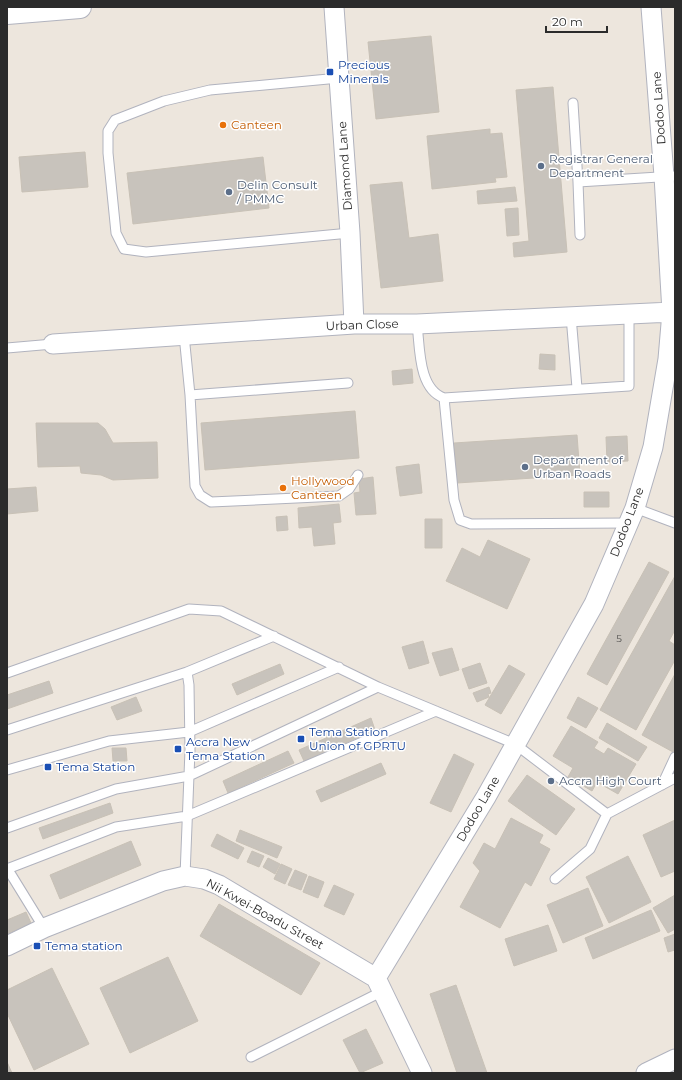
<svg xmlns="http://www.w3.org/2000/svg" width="682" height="1080" font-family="Montserrat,sans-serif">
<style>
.building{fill:#c8c3bc;stroke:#c8c1b6}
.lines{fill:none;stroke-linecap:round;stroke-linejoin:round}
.service-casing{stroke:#b1b3be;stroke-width:11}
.minor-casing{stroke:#b1b3be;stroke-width:21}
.secondary-casing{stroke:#b1b3be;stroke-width:24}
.service{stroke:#fff;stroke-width:9}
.minor{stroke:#fff;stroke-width:19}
.secondary{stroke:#fff;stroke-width:22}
.transit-dot{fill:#1a4fb4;stroke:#fff;stroke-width:1.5}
.food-dot{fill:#e8710a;stroke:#fff;stroke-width:1.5}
.service-dot{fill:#5c6f8a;stroke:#fff;stroke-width:1.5}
.labels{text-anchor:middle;stroke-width:3;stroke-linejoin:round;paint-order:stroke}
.number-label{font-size:10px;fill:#52514f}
.transit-label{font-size:12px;fill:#164399;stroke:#fff;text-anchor:start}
.street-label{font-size:12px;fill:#2b2b2b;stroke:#fff}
.food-label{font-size:12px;fill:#c56008;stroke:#fff;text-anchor:start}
.service-label{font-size:12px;fill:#4e5e75;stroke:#fff;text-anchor:start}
</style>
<rect width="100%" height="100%" fill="#ede6dd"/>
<path class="building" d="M431,36l8,76 -63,7 -8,-77z
M553,87l14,165 -53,5 -1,-14 16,-2 -13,-151z
M490,129v5l12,-1 5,44 -12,1 1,4 -64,7 -5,-53z
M85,152l3,35 -66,5 -3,-35z
M263,157l6,51 -136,16 -6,-51z
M402,182l7,56 29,-4 5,47 -62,7 -11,-103z
M515,187l2,14 -39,3 -1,-13z
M518,208l1,27 -12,1 -2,-27z
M540,354l15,1v15l-16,-1z
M412,369l1,14 -20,2 -1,-14z
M355,411l4,47 -154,12 -4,-47z
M36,423h62l7,6 8,14 44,-1 1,36 -45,2 -12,-5 -20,-2 -1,-7 -42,1z
M577,435l3,40 -123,8 -3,-40z
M627,436l1,25 -21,1 -1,-25z
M419,464l3,29 -22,3 -4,-29z
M373,477l3,37 -20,1 -2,-22 6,-1 -1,-13z
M36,487l2,24 -31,3v-25z
M584,492h25v15h-25z
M339,504l2,18 -8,1 2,21 -21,2 -2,-19 -13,1 -1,-20z
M287,516l1,14 -11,1 -1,-14z
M425,519h17v29h-17z
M488,540l42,19 -23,50 -61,-28 16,-33 18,9z
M649,562l20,10 -62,113 -20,-11z
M675,576v54l-6,11 6,4v15l-39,70 -36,-20z
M423,641l6,22 -20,6 -7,-22z
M452,648l7,22 -19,6 -8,-23z
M480,663l7,20 -18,6 -7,-20z
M280,664l4,10 -47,21 -5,-11z
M509,665l16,9 -24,40 -16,-9z
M675,674v74l-2,4 -31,-17z
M49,681l4,12 -46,16v-14z
M489,687l2,6 -3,1 1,3 -12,5 -4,-9z
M136,697l6,14 -25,9 -6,-13z
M578,697l20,11 -12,20 -19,-10z
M371,718l4,12 -71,31 -5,-11z
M607,723l40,24 -9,14 -39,-23z
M571,726l27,16 -4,6 10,6 4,-6 28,16 -18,30 -21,-12 -5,9 -24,-14 5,-9 -20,-12z
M112,748h14l1,13h-14z
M288,751l6,12 -66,30 -5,-12z
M454,754l20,10 -23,48 -21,-9z
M381,763l5,11 -65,28 -5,-11z
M527,775l48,34 -19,26 -48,-34z
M110,803l3,10 -70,26 -4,-11z
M511,818l32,17 -4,8 11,6 -19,37 -6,-4 -25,46 -40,-21 20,-36 -7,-8 11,-20 11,6z
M675,820v51l-14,6 -18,-42z
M240,830l42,17 -5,11 -41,-17z
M217,834l27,14 -6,11 -27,-13z
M131,841l10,24 -81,34 -10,-24z
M252,851l12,5 -5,11 -12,-5z
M628,856l23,46 -42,21 -23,-46z
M268,858l12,6 -5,10 -12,-7z
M281,864l11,5 -7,15 -11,-5z
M295,870l12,5 -6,15 -13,-5z
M309,876l15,6 -6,16 -15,-6z
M334,885l20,9 -10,21 -20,-9z
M588,888l15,38 -40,17 -16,-38z
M675,895v34l-7,4 -15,-25z
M219,904l101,59 -19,32 -101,-59z
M651,910l9,21 -67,28 -8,-21z
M26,912l5,11 -24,11v-14z
M548,925l9,26 -43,15 -9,-27z
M675,934v16l-7,2 -4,-14z
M168,957l30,64 -68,32 -30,-65z
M52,968l37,76 -55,26 -27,-57v-23z
M456,985l31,88h-30l-27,-79z
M366,1029l17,34 -23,10 -17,-33z
M7,1062l5,11h-5z"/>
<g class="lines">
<defs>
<path id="service" d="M339,78l-129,12 -46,11 -49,19 -7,11v22l8,80 8,16 22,3 204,-19
M573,103l5,79
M580,235l-2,-53 97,-6
M571,316l6,72
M417,324c3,23 1,65 27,74l185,-12v-73
M184,335l6,60 5,91 5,9 11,7 128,-6 10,-7 9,-14
M7,348l46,-4
M190,395l158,-12
M444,398l10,102 6,20 11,4 158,-1
M635,508l40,15
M7,673l182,-64 32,2 157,76 137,57 92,70
M7,730l180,-58
M7,770l102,-29 80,-9 150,-65
M662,785l13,-28
M7,828l109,-39 73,-13 189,-89
M7,868l37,60
M7,869l109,-42 71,-11 249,-105
M185,876l5,-126 -1,-65 -2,-13 87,-36
M555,879l35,-30 17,-35 68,-36
M251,1057l132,-66"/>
<path id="minor" d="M334,7l16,226 4,91
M53,344l301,-20h63l255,-12
M7,946l37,-18 119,-47 22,-5 19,3 15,6 157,93 46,95
M376,978l110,-181 108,-193 41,-96 18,-61 15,-88 4,-47 -8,-136 -13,-169
M646,1073l29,-14"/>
<path id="secondary" d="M7,13l73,-6"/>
</defs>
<use href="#service" class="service-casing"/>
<use href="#minor" class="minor-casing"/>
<use href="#secondary" class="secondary-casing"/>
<use href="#service" class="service"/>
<use href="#minor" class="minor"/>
<use href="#secondary" class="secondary"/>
</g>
<g class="transit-dot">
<rect x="326" y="68" width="8" height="8" rx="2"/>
<rect x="297" y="735" width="8" height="8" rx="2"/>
<rect x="174" y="745" width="8" height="8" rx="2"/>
<rect x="44" y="763" width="8" height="8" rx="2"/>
<rect x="33" y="942" width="8" height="8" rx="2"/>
</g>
<g class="food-dot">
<circle cx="223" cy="125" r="4"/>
<circle cx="283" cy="488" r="4"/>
</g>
<g class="service-dot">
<circle cx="541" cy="166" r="4"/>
<circle cx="229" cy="192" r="4"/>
<circle cx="525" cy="467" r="4"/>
<circle cx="551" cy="781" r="4"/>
</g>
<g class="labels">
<g class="number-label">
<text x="619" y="642">5</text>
</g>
<g class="transit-label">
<text x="338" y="69">Precious<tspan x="338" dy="14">Minerals</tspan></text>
<text x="309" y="736">Tema Station<tspan x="309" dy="14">Union of GPRTU</tspan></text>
<text x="186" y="746">Accra New<tspan x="186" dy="14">Tema Station</tspan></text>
<text x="56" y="771">Tema Station</text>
<text x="45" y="950">Tema station</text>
</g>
<g class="street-label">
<text transform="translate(659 108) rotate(-94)" y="4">Dodoo Lane</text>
<text transform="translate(345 166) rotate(-94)" y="4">Diamond Lane</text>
<text transform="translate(362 325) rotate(-2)" y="4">Urban Close</text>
<text transform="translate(627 522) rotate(-69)" y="4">Dodoo Lane</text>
<text transform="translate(478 809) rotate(-60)" y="4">Dodoo Lane</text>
<text transform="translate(265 914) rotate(29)" y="4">Nii Kwei-Boadu Street</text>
</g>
<g class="food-label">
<text x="231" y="129">Canteen</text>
<text x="291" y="485">Hollywood<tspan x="291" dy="14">Canteen</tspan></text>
</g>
<g class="service-label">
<text x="549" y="163">Registrar General<tspan x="549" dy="14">Department</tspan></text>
<text x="237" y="189">Delin Consult<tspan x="237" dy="14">/ PMMC</tspan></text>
<text x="533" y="464">Department of<tspan x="533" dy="14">Urban Roads</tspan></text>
<text x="559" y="785">Accra High Court</text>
</g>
</g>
<rect width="682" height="1080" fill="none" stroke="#2b2b2b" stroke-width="16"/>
<path d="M546 26v6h61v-6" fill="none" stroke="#2b2b2b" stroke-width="2"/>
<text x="552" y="26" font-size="12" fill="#2b2b2b" stroke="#ffffff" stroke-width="3" paint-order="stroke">20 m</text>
</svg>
